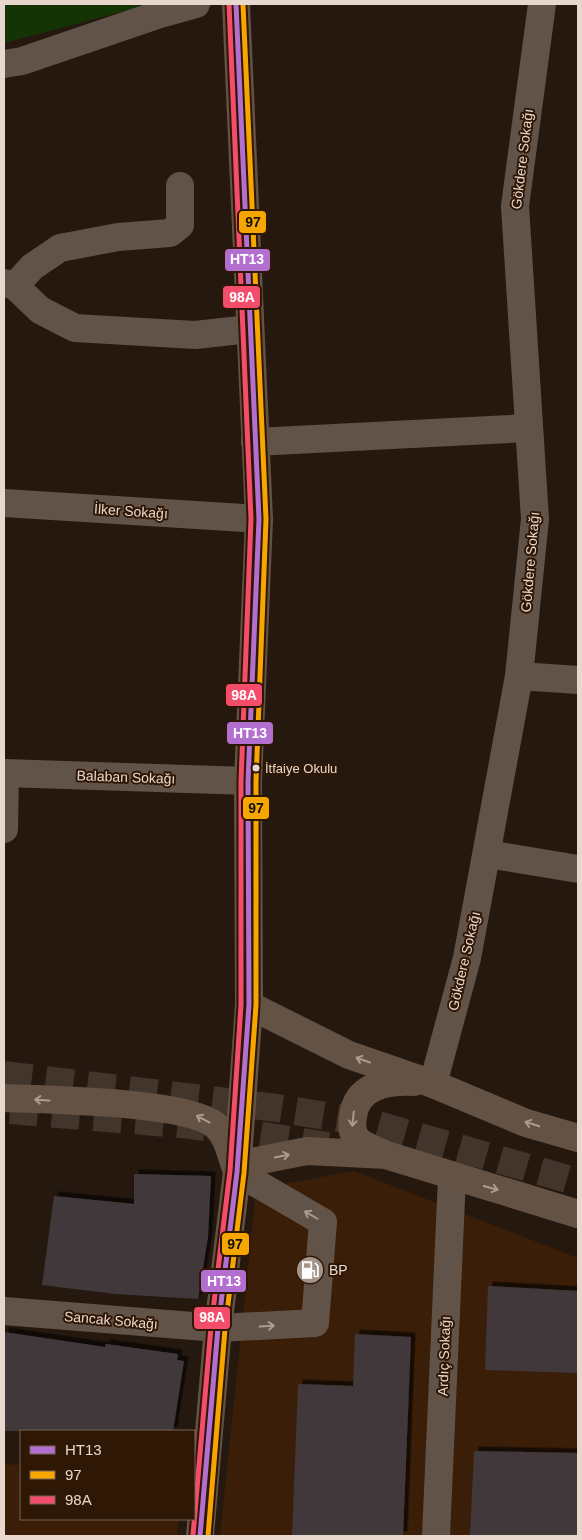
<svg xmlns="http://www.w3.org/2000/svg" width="582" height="1540" font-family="Arial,sans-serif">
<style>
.built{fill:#3a1e08}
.green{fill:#143405}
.building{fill:#40393a;filter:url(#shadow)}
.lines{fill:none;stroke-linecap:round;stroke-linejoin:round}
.major-tunnel{stroke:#42352b;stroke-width:28;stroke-dasharray:28 14;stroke-linecap:butt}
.minor{stroke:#615348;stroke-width:28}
.major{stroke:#645244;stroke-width:28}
.bus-1-casing{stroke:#2f1705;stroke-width:9}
.bus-2-casing{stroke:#2f1705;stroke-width:9}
.bus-3-casing{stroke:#2f1705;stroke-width:9}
.bus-1{stroke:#b36fd0;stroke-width:5}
.bus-2{stroke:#f7a600;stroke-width:5}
.bus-3{stroke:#f44d6c;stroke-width:5}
.oneway{stroke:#ad9b8f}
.oneway2{stroke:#ab9c91}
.bus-dot{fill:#e8d7cc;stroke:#2f1705;stroke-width:2}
.labels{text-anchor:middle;stroke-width:4;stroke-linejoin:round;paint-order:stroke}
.bus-label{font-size:13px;fill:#e8d7cc;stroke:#2f1705;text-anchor:start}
.street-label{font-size:14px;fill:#e8d7cc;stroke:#2f1705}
.poi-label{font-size:14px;fill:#e8d7cc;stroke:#2f1705;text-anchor:start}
.line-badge{stroke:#2f1705;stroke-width:2}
.badge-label{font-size:14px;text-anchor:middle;font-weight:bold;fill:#fff}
.pale-badge-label{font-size:14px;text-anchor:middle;font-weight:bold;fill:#111}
</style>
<defs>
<filter id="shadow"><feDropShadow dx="4.5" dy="-4.5" stdDeviation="0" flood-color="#0009"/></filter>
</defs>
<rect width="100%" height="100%" fill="#25180f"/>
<path class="built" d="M354,1171l224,87v278h-358l36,-347z
M4,1464l17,1v54h158l-2,17h-173z"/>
<path class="green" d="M4,4h147l-147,39z"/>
<path class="building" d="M134,1174l77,2 -3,61 -10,62 -83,-5 -73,-9 12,-89 80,8z
M488,1286l90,5v82l-93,-3z
M4,1332l101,15 1,-3 72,10 -1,6 7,1 -11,70h-169z
M355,1334l56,3 -8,199h-111l6,-152 55,2z
M474,1451l104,2v83h-108z"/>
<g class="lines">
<path class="major-tunnel" d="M4,1075l273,33 97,16 204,58
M10,1110l181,15 137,21"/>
<path class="minor" d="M4,64l18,-3 138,-47 36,-10
M4,283l11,3 25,24 35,18 120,7 55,-6
M15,286l17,-19 28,-19 58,-11 52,-4 10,-8v-39
M255,442l274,-14
M4,503l255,16
M519,676l59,4
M4,773l244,8
M4,829l1,-56
M488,854l90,15
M433,1084l34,-126 52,-282 16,-157 -20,-313 27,-202
M4,1311l214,17 97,-5 8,-101 -86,-50
M436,1536l16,-359"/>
<path class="major" d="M249,1005l100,50 84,29 93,39 52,15
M4,1098c43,2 181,3 211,27 12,10 15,27 20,41
M384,1154c-7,-4 -22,-8 -27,-15 -6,-7 -5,-15 -4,-23 4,-31 35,-35 61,-34
M237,1172l19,-11 51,-10 79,4 192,59
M200,1536l18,-208 19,-156 12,-167 -1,-224 11,-262 -23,-515"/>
<defs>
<path id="bus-1" d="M200,1536l18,-208 19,-156 12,-167 -1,-224 11,-262 -23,-515"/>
<path id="bus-2" d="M208,1536l17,-207 19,-156 12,-168v-224l10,-262 -23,-515"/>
<path id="bus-3" d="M193,1535l18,-208 19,-156 11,-166v-224l10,-262 -22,-515"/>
</defs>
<use href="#bus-1" class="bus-1-casing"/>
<use href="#bus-2" class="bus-2-casing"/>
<use href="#bus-3" class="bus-3-casing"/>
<use href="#bus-1" class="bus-1"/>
<use href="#bus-2" class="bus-2"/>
<use href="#bus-3" class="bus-3"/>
</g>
<defs><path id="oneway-shaft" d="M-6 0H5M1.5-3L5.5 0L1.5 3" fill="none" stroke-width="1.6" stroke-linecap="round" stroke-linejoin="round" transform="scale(1.25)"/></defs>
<g class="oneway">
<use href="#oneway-shaft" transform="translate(363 1060) rotate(-161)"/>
<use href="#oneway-shaft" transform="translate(42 1100) rotate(-177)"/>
<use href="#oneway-shaft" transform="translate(203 1119) rotate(-152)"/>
<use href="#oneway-shaft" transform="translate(353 1119) rotate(96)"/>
<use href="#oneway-shaft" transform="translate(532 1124) rotate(-162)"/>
<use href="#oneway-shaft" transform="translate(282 1156) rotate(-11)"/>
<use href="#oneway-shaft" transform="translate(491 1188) rotate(16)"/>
</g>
<g class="oneway2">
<use href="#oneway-shaft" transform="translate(311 1215) rotate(-150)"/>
<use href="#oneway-shaft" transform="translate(267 1326) rotate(-3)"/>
</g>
<defs>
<symbol id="fuel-disc" viewBox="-11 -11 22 22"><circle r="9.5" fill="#a4948a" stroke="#2f1705"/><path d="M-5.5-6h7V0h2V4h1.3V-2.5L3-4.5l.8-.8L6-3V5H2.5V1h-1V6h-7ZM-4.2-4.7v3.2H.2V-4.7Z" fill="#fff"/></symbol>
</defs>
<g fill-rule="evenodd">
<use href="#fuel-disc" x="294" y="1254" width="32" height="32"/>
</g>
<circle class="bus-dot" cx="256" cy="768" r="4.5"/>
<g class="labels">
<g class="bus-label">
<text x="265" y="773">İtfaiye Okulu</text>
</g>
<g class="street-label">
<text transform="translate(522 159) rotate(-83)" y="5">Gökdere Sokağı</text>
<text transform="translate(131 511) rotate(4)" y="5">İlker Sokağı</text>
<text transform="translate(530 562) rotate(-85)" y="5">Gökdere Sokağı</text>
<text transform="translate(126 777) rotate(2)" y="5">Balaban Sokağı</text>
<text transform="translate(464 961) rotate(-77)" y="5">Gökdere Sokağı</text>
<text transform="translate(111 1320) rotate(5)" y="5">Sancak Sokağı</text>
<text transform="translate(444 1356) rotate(-88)" y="5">Ardıç Sokağı</text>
</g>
<g class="poi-label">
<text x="329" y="1275">BP</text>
</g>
</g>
<g class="line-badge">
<rect x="238" y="210" width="29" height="24" rx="5" fill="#f7a600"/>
<rect x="224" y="248" width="47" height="24" rx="5" fill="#b36fd0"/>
<rect x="222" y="285" width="39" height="24" rx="5" fill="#f44d6c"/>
<rect x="225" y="683" width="38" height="24" rx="5" fill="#f44d6c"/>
<rect x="226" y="721" width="48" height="24" rx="5" fill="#b36fd0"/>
<rect x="242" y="796" width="28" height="24" rx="5" fill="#f7a600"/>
<rect x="221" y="1232" width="29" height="24" rx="5" fill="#f7a600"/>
<rect x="200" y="1269" width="47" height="24" rx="5" fill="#b36fd0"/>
<rect x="193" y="1306" width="38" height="24" rx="5" fill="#f44d6c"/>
</g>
<g class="badge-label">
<text x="247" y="264">HT13</text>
<text x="242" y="302">98A</text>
<text x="244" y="700">98A</text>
<text x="250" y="738">HT13</text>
<text x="224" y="1286">HT13</text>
<text x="212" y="1322">98A</text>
</g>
<g class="pale-badge-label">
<text x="253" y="227">97</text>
<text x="256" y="813">97</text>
<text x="235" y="1249">97</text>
</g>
<rect width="582" height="1540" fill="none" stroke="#e8d7cc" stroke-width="10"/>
<rect x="20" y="1430" width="175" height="90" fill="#2f1705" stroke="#796455"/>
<rect x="30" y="1446" width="25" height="8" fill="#b36fd0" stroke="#796455"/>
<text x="65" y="1455" font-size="15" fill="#e8d7cc">HT13</text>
<rect x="30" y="1471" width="25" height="8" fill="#f7a600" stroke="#796455"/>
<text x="65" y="1480" font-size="15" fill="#e8d7cc">97</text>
<rect x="30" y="1496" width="25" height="8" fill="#f44d6c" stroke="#796455"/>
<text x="65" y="1505" font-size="15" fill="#e8d7cc">98A</text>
</svg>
